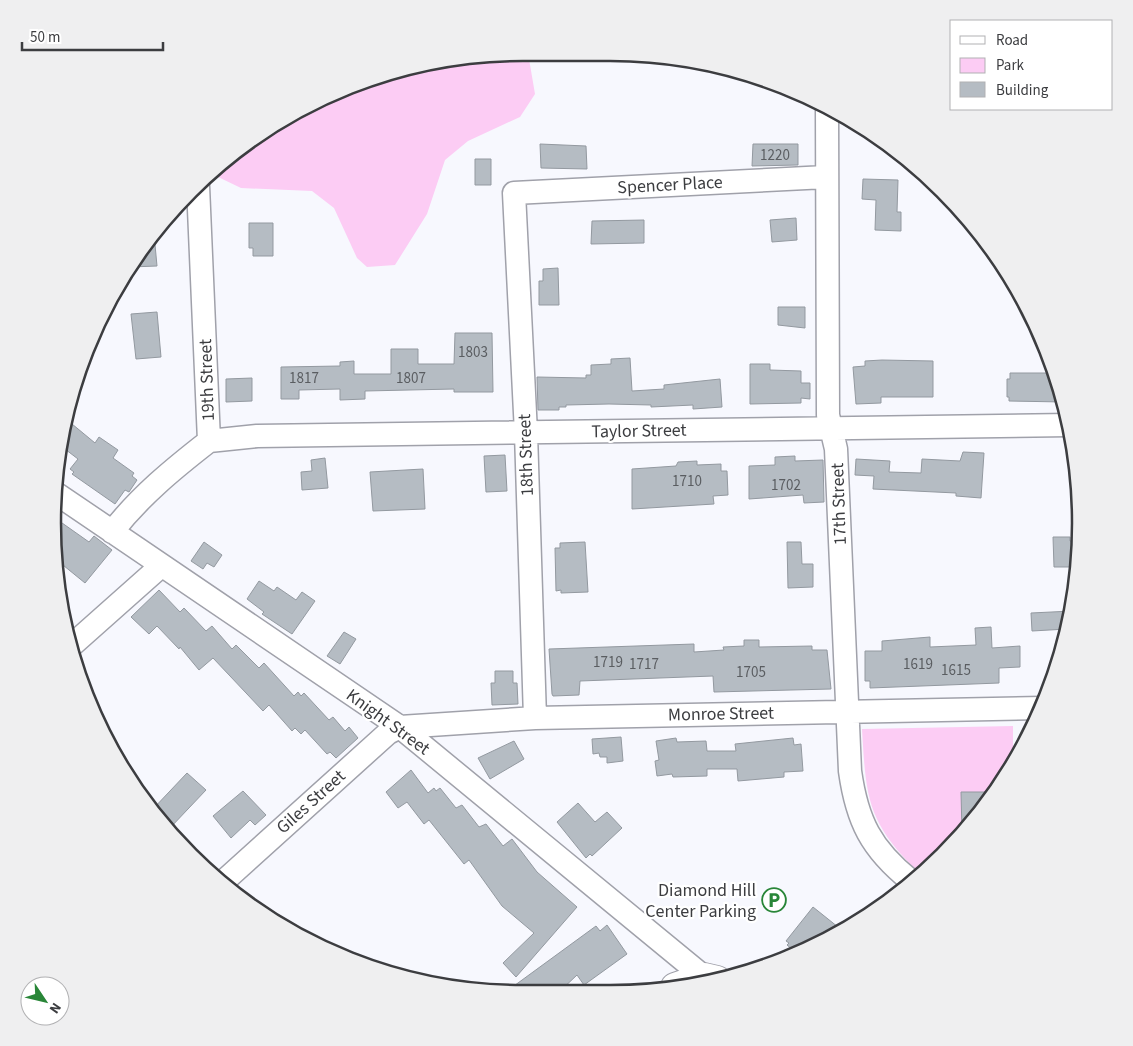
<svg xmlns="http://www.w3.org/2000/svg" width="1133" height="1046" font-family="'Source Sans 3',sans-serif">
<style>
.green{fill:#fcccf4}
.building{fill:#b5bcc3;stroke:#9399a0}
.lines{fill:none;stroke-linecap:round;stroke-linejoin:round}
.street-casing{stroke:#a0a1aa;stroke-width:25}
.secondary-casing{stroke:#a0a1aa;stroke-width:30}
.street{stroke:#fff;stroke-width:22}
.secondary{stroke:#fff;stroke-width:28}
.labels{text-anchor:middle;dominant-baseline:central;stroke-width:4.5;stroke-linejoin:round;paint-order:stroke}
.number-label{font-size:15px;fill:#5a5d61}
.street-label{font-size:18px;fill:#3c3d40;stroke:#fff}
.poi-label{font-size:18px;fill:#3c3d40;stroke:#fff;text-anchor:end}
.rim{fill:none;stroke:#3c3d40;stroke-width:2.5}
</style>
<rect width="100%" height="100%" fill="#f7f8fe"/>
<path class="green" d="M 528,53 L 535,94 L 520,117 L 468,141 L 445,160 L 427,214 L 395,265 L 367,267 L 357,258 L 334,208 L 312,191 L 241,188 L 216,176 L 215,170 L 237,150 L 315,101 L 431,62 Z
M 1013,726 L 1013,762 L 1001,785 L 942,856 L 921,874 L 918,872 C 867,822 866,798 862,729 Z"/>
<path class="building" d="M 540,144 L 586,146 L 587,169 L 541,168 Z
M 753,144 L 798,144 L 798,165 L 752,166 Z
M 475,159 L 491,159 L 491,185 L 475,185 Z
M 863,179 L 898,180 L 897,212 L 901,212 L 901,231 L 875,230 L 876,200 L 862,199 Z
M 796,218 L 797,240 L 772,242 L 770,220 Z
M 644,220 L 644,243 L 591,244 L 592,221 Z
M 249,223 L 273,223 L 273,256 L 253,256 L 253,248 L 249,248 Z
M 154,234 L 157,266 L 130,267 L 142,251 Z
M 558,268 L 559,305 L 539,305 L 539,281 L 543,281 L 543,269 Z
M 778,307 L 805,307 L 805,328 L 778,325 Z
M 157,312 L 161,357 L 136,359 L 131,314 Z
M 455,333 L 492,333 L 493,392 L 454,392 L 454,389 L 365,391 L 365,399 L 340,400 L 340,389 L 299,390 L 299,399 L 281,399 L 281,367 L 340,366 L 340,362 L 354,361 L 354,374 L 391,374 L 391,349 L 418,349 L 418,364 L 454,364 Z
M 630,358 L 632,391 L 664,389 L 664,385 L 720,379 L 722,407 L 693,409 L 693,405 L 651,407 L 651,405 L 609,404 L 566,405 L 566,407 L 559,407 L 559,410 L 538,410 L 537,377 L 586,378 L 586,375 L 591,375 L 591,365 L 611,364 L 611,359 Z
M 882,360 L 933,361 L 933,397 L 881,397 L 881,403 L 856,404 L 853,367 L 865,366 L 865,361 Z
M 750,364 L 770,364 L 770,370 L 801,371 L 801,383 L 810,383 L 810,399 L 801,398 L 801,403 L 750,404 Z
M 1010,373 L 1054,373 L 1063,402 L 1009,401 L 1009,397 L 1007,397 L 1007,379 L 1010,379 Z
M 252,378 L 252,401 L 226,402 L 226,379 Z
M 66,419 L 95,443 L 99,437 L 118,450 L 113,458 L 134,473 L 132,476 L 137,480 L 129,492 L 125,490 L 115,504 L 72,474 L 74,472 L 70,469 L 78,459 L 61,446 Z
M 963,452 L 984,453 L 981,498 L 956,496 L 956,493 L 873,489 L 874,476 L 855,475 L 856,459 L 890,461 L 889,472 L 921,473 L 922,459 L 960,461 Z
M 505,455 L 507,491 L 486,492 L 484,456 Z
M 795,456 L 795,461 L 823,460 L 824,502 L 804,503 L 803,495 L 749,499 L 749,466 L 775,465 L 775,457 Z
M 325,458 L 328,488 L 302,490 L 301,472 L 312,471 L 311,460 Z
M 697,461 L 697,465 L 721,464 L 721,471 L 727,471 L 728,495 L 713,496 L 714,504 L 632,509 L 632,469 L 676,466 L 678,462 Z
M 423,469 L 425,509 L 373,511 L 370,472 Z
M 55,518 L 89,542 L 94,536 L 112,550 L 85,583 L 58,561 Z
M 1053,537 L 1070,537 L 1070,541 L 1079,541 L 1076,567 L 1054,567 Z
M 204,542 L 222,555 L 214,567 L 207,563 L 203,569 L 191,561 Z
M 585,542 L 588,592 L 561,593 L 561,590 L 556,591 L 555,548 L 560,548 L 560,543 Z
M 787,542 L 801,542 L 802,564 L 813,564 L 813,587 L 788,588 Z
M 259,581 L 274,591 L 277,587 L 296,600 L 302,592 L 315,601 L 292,634 L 262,614 L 264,612 L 247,599 Z
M 159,590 L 180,612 L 184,608 L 206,631 L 212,626 L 232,649 L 236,645 L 259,668 L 264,663 L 294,696 L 298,692 L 301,696 L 304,693 L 329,720 L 333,717 L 345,731 L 349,727 L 358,738 L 336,758 L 330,752 L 327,754 L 305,730 L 301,734 L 295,728 L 292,731 L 269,705 L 263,711 L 213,658 L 199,670 L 180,647 L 179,649 L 157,626 L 149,634 L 131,617 Z
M 1072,611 L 1067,629 L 1032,631 L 1031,613 Z
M 991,627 L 992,648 L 1020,646 L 1020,667 L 999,668 L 999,683 L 870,688 L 870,681 L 865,681 L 865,651 L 882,651 L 882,641 L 930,637 L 930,647 L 976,645 L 975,628 Z
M 344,632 L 356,639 L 340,664 L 327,656 Z
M 744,640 L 759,640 L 759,647 L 812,646 L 812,650 L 827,650 L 831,689 L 714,692 L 713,676 L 580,681 L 579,695 L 553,696 L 552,694 L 549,649 L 694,644 L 694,652 L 724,650 L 723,647 L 744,646 Z
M 495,671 L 513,671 L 513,683 L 517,683 L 518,704 L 492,705 L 491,683 L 495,683 Z
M 621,737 L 623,761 L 607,763 L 607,757 L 600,757 L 599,753 L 593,754 L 592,739 Z
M 676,738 L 677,742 L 706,741 L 707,751 L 736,751 L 735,744 L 793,738 L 794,745 L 801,744 L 803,771 L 784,772 L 784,777 L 738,781 L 737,769 L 707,769 L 707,776 L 673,777 L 672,774 L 657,776 L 655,761 L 659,760 L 656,741 Z
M 514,741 L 524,759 L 490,779 L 478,758 Z
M 411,770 L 428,793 L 434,788 L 436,791 L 440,788 L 456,808 L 462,805 L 479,827 L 486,824 L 503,846 L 512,839 L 537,872 L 577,907 L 516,977 L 503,963 L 534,933 L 502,906 L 469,860 L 464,864 L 429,820 L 424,824 L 407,802 L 398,808 L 386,792 Z
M 187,773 L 206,790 L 170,828 L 152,810 Z
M 243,791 L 266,815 L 255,825 L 250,820 L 248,822 L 231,838 L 213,816 Z
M 961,792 L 995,792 L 962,832 Z
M 578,803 L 595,822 L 607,812 L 622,828 L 592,856 L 590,854 L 586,858 L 557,822 Z
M 813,907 L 838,927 L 832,935 L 798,954 L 787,945 L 789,943 L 786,941 Z
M 607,925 L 627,954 L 584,985 L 577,975 L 559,992 L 507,991 L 596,926 L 600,931 Z"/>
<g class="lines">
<g class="street-casing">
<path id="street" d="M 827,108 L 828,415 L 836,449 L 850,771 C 857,821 871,849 911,881
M 209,441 L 257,436 L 1070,425
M 54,492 L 400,727 L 704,977
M 112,532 C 140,496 173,469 209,441 L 198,186
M 71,646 L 161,566
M 535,718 L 526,433 L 514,193 L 826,177
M 224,881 L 388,733 L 400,727 L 535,718 L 1042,708"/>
</g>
<g class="secondary-casing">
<path id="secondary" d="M 675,987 L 704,977 L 717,980"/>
</g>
<use href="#street" class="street"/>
<use href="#secondary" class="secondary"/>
</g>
<defs>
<g id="parking-ring" transform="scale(1.25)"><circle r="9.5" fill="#fff" stroke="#298638" stroke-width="1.5"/><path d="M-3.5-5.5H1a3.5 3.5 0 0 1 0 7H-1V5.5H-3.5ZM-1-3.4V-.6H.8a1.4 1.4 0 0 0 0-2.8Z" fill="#298638"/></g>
</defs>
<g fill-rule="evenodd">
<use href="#parking-ring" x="774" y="900"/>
</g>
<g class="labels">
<g class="number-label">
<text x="775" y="155">1220</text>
<text x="473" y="352">1803</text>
<text x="304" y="378">1817</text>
<text x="411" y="378">1807</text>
<text x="687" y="481">1710</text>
<text x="786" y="485">1702</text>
<text x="608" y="662">1719</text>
<text x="644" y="664">1717</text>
<text x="918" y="664">1619</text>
<text x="956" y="670">1615</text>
<text x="751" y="672">1705</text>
</g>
<g class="street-label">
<text transform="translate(670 185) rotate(-3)">Spencer Place</text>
<text transform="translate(207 380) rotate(-92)">19th Street</text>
<text transform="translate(639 431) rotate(-1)">Taylor Street</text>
<text transform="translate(526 455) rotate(-92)">18th Street</text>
<text transform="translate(839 504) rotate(-92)">17th Street</text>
<text transform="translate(721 714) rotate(-1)">Monroe Street</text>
<text transform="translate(388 722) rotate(36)">Knight Street</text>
<text transform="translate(311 802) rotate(-42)">Giles Street</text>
</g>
<g class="poi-label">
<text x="756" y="890">Diamond Hill<tspan x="756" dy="21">Center Parking</tspan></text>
</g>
</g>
<path d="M0 0H1133V1046H0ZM523 61H610A462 462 0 0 1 1072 523V523A462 462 0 0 1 610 985H523A462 462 0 0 1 61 523V523A462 462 0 0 1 523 61Z" fill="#efeff0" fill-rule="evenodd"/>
<path class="rim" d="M523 61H610A462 462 0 0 1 1072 523V523A462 462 0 0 1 610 985H523A462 462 0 0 1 61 523V523A462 462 0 0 1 523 61Z"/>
<rect x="950" y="20" width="162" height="90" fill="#ffffff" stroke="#b1b1b3"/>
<rect x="960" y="36" width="25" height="8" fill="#ffffff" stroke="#b1b1b3"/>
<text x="996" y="45" font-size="15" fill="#3c3d40">Road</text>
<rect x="960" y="58" width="25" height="15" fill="#fcccf4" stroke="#b1b1b3"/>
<text x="996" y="70" font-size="15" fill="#3c3d40">Park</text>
<rect x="960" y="82" width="25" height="15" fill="#b5bcc3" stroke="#b1b1b3"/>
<text x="996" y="95" font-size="15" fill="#3c3d40">Building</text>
<g transform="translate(45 1001) rotate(125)"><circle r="24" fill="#ffffff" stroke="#b1b1b3"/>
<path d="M0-4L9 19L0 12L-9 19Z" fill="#298638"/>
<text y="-8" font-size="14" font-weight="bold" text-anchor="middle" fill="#3c3d40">N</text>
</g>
<path d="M22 42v8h141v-8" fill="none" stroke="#3c3d40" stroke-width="2.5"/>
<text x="30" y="42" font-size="15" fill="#3c3d40" stroke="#ffffff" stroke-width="4" paint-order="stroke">50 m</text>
</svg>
